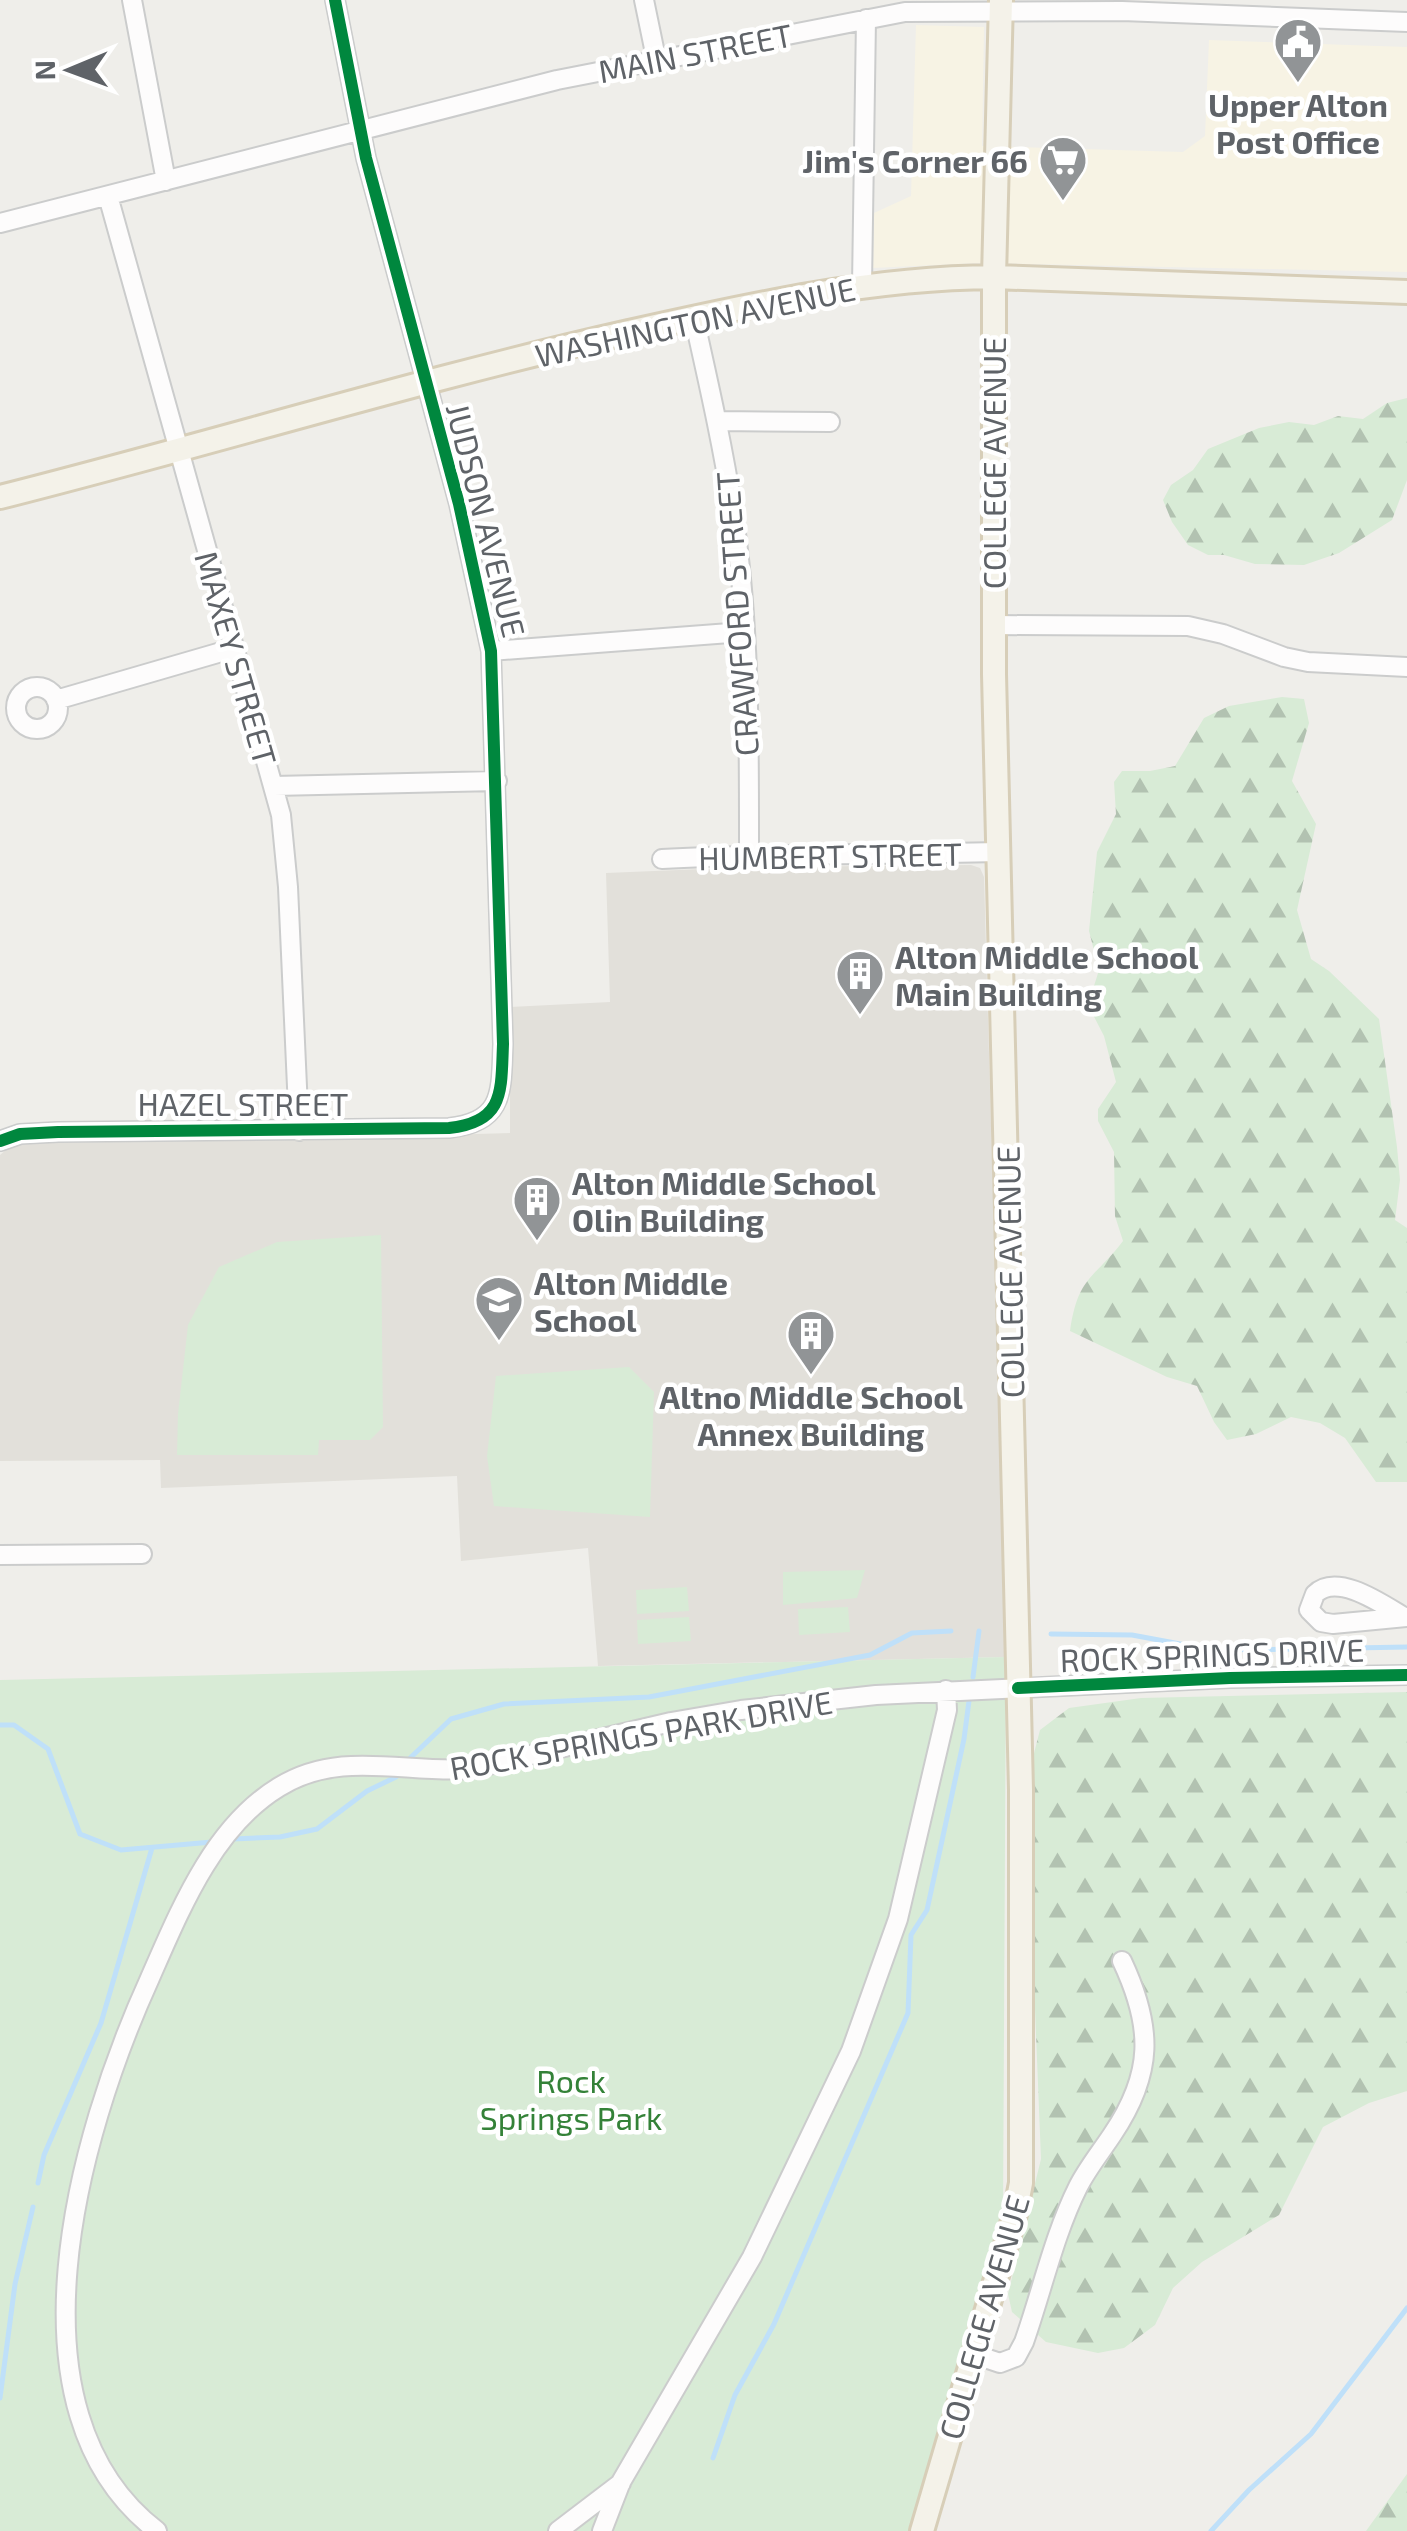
<svg xmlns="http://www.w3.org/2000/svg" width="1407" height="2531" font-family="'Exo 2',sans-serif">
<style>
.commercial{fill:#f7f3e4}
.education{fill:#e2e0da}
.green{fill:#d8ebd6}
.forest{fill:url(#forest-firs)}
.lines{fill:none;stroke-linecap:round;stroke-linejoin:round}
.stream{stroke:#bfe0f9;stroke-width:5}
.minor-casing{stroke:#cbcccc;stroke-width:22}
.major-casing{stroke:#d7ceb8;stroke-width:28}
.minor{stroke:#fdfcfc;stroke-width:18}
.major{stroke:#f4f2e9;stroke-width:22}
.cycleway-casing{stroke:#fff;stroke-width:19}
.cycleway{stroke:#00873e;stroke-width:12}
.labels{text-anchor:middle;dominant-baseline:central;stroke-width:9;stroke-linejoin:round;paint-order:stroke}
.street-label{font-size:32px;fill:#5f6368;stroke:#fff}
.poi-label{font-size:32px;font-weight:bold;fill:#5f6368;stroke:#fff;text-anchor:start}
.park-label{font-size:32px;fill:#348238;stroke:#fff}
</style>
<defs>
<pattern id="forest-firs" width="22" height="20" patternUnits="userSpaceOnUse" patternTransform="scale(2.5)"><rect width="22" height="20" fill="#d8ebd6"/><path d="M5 1l3.5 6h-7zM16 11l3.5 6h-7z" fill="#b2c2b1"/></pattern>
</defs>
<rect width="100%" height="100%" fill="#efeeea"/>
<path class="commercial" d="M 916,25 L 984,27 L 982,146 L 1183,152 L 1205,136 L 1209,40 L 1407,47 L 1407,272 L 979,263 L 873,268 L 874,213 L 911,196 Z"/>
<path class="education" d="M 971,865 L 980,868 L 984,877 L 1006,1657 L 598,1666 L 588,1548 L 461,1561 L 457,1476 L 161,1488 L 160,1460 L 0,1461 L 0,1155 L 7,1149 L 23,1143 L 280,1140 L 510,1133 L 510,1007 L 610,1002 L 606,873 L 751,867 Z"/>
<path class="green" d="M 381,1235 L 383,1427 L 370,1440 L 319,1440 L 318,1455 L 177,1455 L 178,1414 L 188,1325 L 219,1267 L 277,1242 Z
M 629,1367 L 654,1392 L 650,1517 L 494,1506 L 487,1456 L 496,1376 Z
M 865,1570 L 857,1598 L 783,1605 L 783,1572 Z
M 687,1587 L 689,1611 L 637,1614 L 636,1590 Z
M 848,1607 L 850,1632 L 799,1635 L 798,1609 Z
M 689,1617 L 691,1641 L 638,1644 L 637,1620 Z
M 1006,1657 L 1003,2215 L 908,2531 L 0,2531 L 0,1680 Z"/>
<path class="forest" d="M 1407,398 L 1407,480 L 1392,520 L 1339,553 L 1304,565 L 1255,564 L 1224,555 L 1208,555 L 1188,545 L 1172,522 L 1163,500 L 1171,485 L 1193,470 L 1208,449 L 1259,428 L 1289,422 L 1314,425 L 1338,416 L 1363,419 L 1387,403 Z
M 1282,697 L 1304,699 L 1309,723 L 1292,781 L 1316,824 L 1297,910 L 1311,959 L 1329,971 L 1379,1019 L 1397,1147 L 1400,1180 L 1395,1220 L 1407,1228 L 1407,1482 L 1376,1482 L 1345,1438 L 1320,1423 L 1291,1417 L 1256,1434 L 1227,1440 L 1214,1422 L 1197,1386 L 1167,1377 L 1070,1331 C 1078,1276 1093,1280 1123,1241 L 1115,1216 L 1114,1152 L 1098,1121 L 1098,1109 L 1116,1082 L 1104,1036 L 1088,1005 L 1099,970 L 1089,931 L 1097,852 L 1116,814 L 1114,782 L 1122,771 L 1150,771 L 1175,766 L 1204,718 L 1229,706 Z
M 1407,1692 L 1407,2091 L 1369,2103 L 1323,2127 L 1279,2215 L 1202,2262 L 1173,2288 L 1155,2325 L 1124,2348 L 1098,2353 L 1046,2342 L 1012,2312 L 1008,2294 L 1041,2159 L 1034,1984 L 1032,1761 L 1040,1730 L 1069,1708 L 1141,1698 Z
M 1407,2474 L 1407,2531 L 1366,2531 Z"/>
<g class="lines">
<path class="stream" d="M 1051,1634 L 1132,1635 L 1191,1646 L 1248,1650 L 1407,1647
M 973,1677 L 979,1631
M 0,1725 L 14,1725 L 48,1749 L 80,1834 L 121,1850 L 212,1842
M 408,1760 L 451,1719 L 504,1704 L 649,1697 L 870,1655 L 912,1633 L 951,1631
M 233,1839 L 280,1837 L 317,1829 L 367,1791 L 396,1777
M 38,2183 L 44,2155 L 101,2023 L 152,1848
M 0,2398 L 15,2284 L 33,2207
M 713,2458 L 735,2395 L 774,2324 L 908,2013 L 911,1935 L 927,1910 L 964,1739 L 969,1701
M 1211,2531 L 1249,2490 L 1311,2434 L 1407,2308"/>
<g class="minor-casing">
<path id="minor" d="M 132,0 L 166,181
M 644,0 L 656,58
M 108,196 L 281,815 L 288,887 L 299,1131
M 0,223 L 557,80 L 905,12 L 1122,11 L 1407,22
M 862,285 L 866,19
M 694,318 C 709,385 724,451 734,519 C 750,629 749,744 749,854
M 717,421 L 830,422
M 993,625 L 1188,626 L 1223,634 L 1284,657 L 1308,662 L 1407,667
M 491,651 L 743,632
M16 708a21 21 0 1 1 42 0a21 21 0 1 1-42 0Z
M 56,700 L 235,648
M 274,786 L 497,781
M 662,859 C 774,853 886,855 998,852
M 0,1141 L 20,1134 L 58,1132 L 449,1128 C 505,1122 501,1091 503,1044 L 491,651 L 459,504 L 366,158 L 335,0
M 0,1555 L 142,1554
M 1404,1617 C 1382,1604 1337,1572 1315,1594 L 1309,1610 L 1321,1622 L 1333,1624 L 1407,1617
M 973,2354 L 1000,2363 L 1016,2357 L 1024,2342 C 1042,2291 1054,2235 1078,2187 C 1087,2169 1100,2153 1112,2135 C 1154,2073 1153,2027 1122,1961
M 157,2531 C 0,2411 78,2136 150,1978 C 180,1910 213,1827 279,1787 C 341,1749 404,1774 471,1769 L 671,1722 L 741,1710 L 876,1695 L 1230,1678 L 1407,1675
M 558,2531 L 621,2483
M 602,2531 L 621,2482 L 752,2257 L 851,2051 L 898,1919 L 947,1710 L 946,1690"/>
</g>
<g class="major-casing">
<path id="major" d="M 0,497 C 210,444 417,380 629,332 C 750,305 869,278 994,277 L 1407,292
M 922,2531 L 1015,2214 L 1021,2183 L 1021,1790 L 994,674 L 994,277 L 1001,0"/>
</g>
<use href="#minor" class="minor"/>
<use href="#major" class="major"/>
<g class="cycleway-casing">
<path id="cycleway" d="M 0,1141 L 20,1134 L 58,1132 L 449,1128 C 505,1122 501,1091 503,1044 L 491,651 L 459,504 L 366,158 L 335,0
M 1018,1688 L 1230,1678 L 1407,1675"/>
</g>
<use href="#cycleway" class="cycleway"/>
</g>
<defs>
<g id="civic-pin" transform="scale(2.5)"><path d="M0 17L-7.5 6A9.5 9.5 0 1 1 7.5 6Z" fill="#919496" stroke="#fff"/><path d="M-.6-6.5H3V-4.5H.6V-3L4-1V1h2V6H-6V1h2V-1L-.6-3ZM-1.2 2.5V6h2.4V2.5Z" fill="#fff"/></g>
<g id="supermarket-pin" transform="scale(2.5)"><path d="M0 17L-7.5 6A9.5 9.5 0 1 1 7.5 6Z" fill="#919496" stroke="#fff"/><path d="M-6-5.5h2.5l.6 2H6L4.5 2H-2.5L-4.4-4H-6ZM-1.5 3.2a1.3 1.3 0 1 0 .1 0ZM3 3.2a1.3 1.3 0 1 0 .1 0Z" fill="#fff"/></g>
<g id="building-pin" transform="scale(2.5)"><path d="M0 17L-7.5 6A9.5 9.5 0 1 1 7.5 6Z" fill="#919496" stroke="#fff"/><path d="M-4-6H4V6H1V3H-1V6H-4ZM-2.5-4.3h1.7v1.8h-1.7ZM.8-4.3h1.7v1.8H.8ZM-2.5-1h1.7V.8h-1.7ZM.8-1h1.7V.8H.8Z" fill="#fff"/></g>
<g id="school-pin" transform="scale(2.5)"><path d="M0 17L-7.5 6A9.5 9.5 0 1 1 7.5 6Z" fill="#919496" stroke="#fff"/><path d="M0-5L7-2L0 1L-7-2ZM-4 1L0 2.5L4 1V4Q0 6-4 4Z" fill="#fff"/></g>
</defs>
<g fill-rule="evenodd">
<use href="#civic-pin" x="1298" y="42"/>
<use href="#supermarket-pin" x="1063" y="160"/>
<use href="#building-pin" x="860" y="974"/>
<use href="#building-pin" x="537" y="1200"/>
<use href="#school-pin" x="499" y="1300"/>
<use href="#building-pin" x="811" y="1334"/>
</g>
<g class="labels">
<g class="street-label">
<text transform="translate(695 52) rotate(-11)">MAIN STREET</text>
<text transform="translate(695 321) rotate(-12)">WASHINGTON AVENUE</text>
<text transform="translate(993 463) rotate(-90)">COLLEGE AVENUE</text>
<text transform="translate(487 520) rotate(76)">JUDSON AVENUE</text>
<text transform="translate(736 614) rotate(-94)">CRAWFORD STREET</text>
<text transform="translate(237 658) rotate(74)">MAXEY STREET</text>
<text transform="translate(830 855) rotate(-1)">HUMBERT STREET</text>
<text x="243" y="1103">HAZEL STREET</text>
<text transform="translate(1009 1272) rotate(-91)">COLLEGE AVENUE</text>
<text transform="translate(1212 1654) rotate(-2)">ROCK SPRINGS DRIVE</text>
<text transform="translate(641 1734) rotate(-10)">ROCK SPRINGS PARK DRIVE</text>
<text transform="translate(983 2317) rotate(-74)">COLLEGE AVENUE</text>
</g>
<g class="poi-label">
<text x="1298" y="104" text-anchor="middle">Upper Alton<tspan x="1298" dy="37">Post Office</tspan></text>
<text x="1028" y="160" text-anchor="end">Jim's Corner 66</text>
<text x="895" y="956">Alton Middle School<tspan x="895" dy="37">Main Building</tspan></text>
<text x="572" y="1182">Alton Middle School<tspan x="572" dy="37">Olin Building</tspan></text>
<text x="534" y="1282">Alton Middle<tspan x="534" dy="37">School</tspan></text>
<text x="811" y="1396" text-anchor="middle">Altno Middle School<tspan x="811" dy="37">Annex Building</tspan></text>
</g>
<g class="park-label">
<text x="571" y="2080">Rock<tspan x="571" dy="37">Springs Park</tspan></text>
</g>
</g>
<g transform="translate(70 70) rotate(269)" stroke="#ffffff" stroke-width="8" paint-order="stroke">
<path d="M0-8L18 38L0 25L-18 38Z" fill="#5f6368"/>
<text y="-15" font-size="28" font-weight="bold" text-anchor="middle" fill="#5f6368">N</text>
</g>
</svg>
